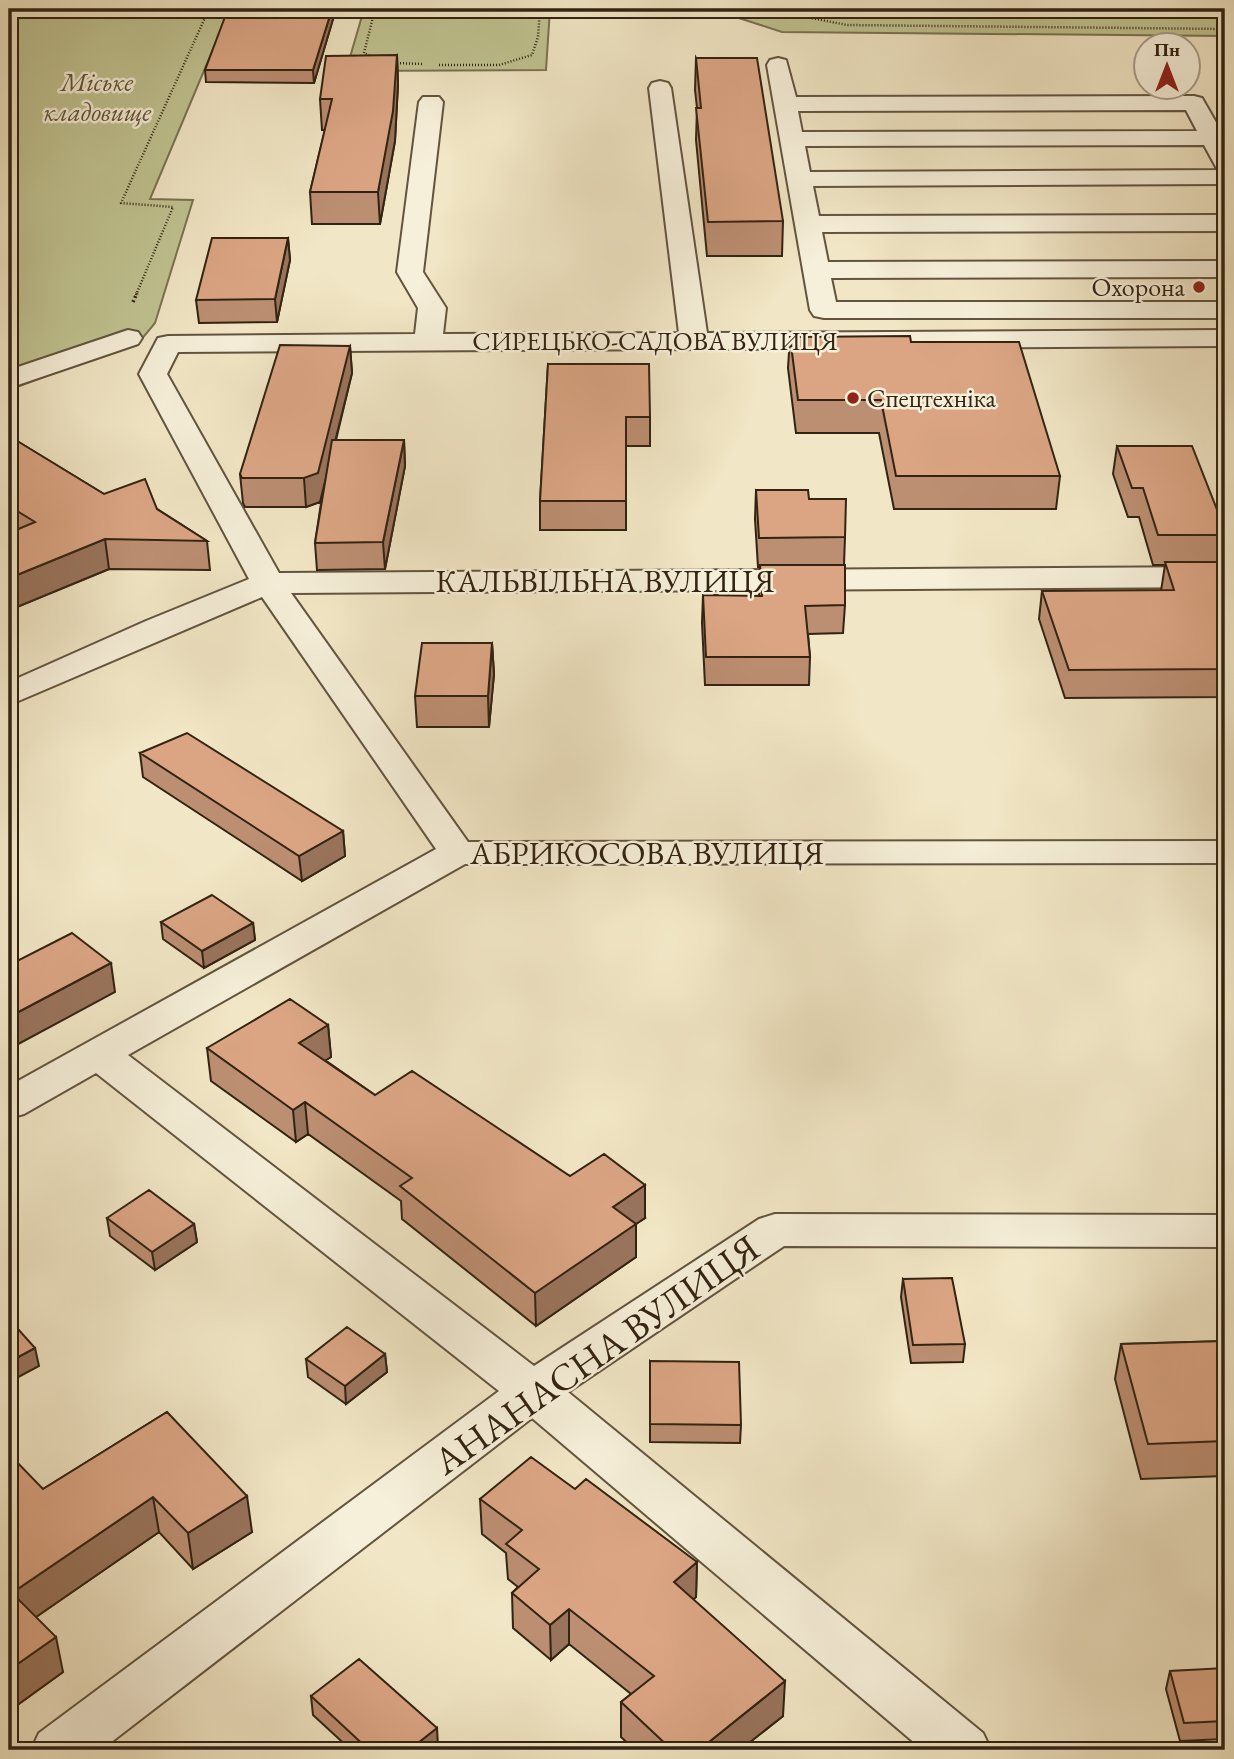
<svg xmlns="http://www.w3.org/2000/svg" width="1234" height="1759" font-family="'EB Garamond',serif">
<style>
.green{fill:#c0c391;stroke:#797352;stroke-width:2}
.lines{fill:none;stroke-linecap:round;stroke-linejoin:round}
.minor-casing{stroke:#62543f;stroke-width:4}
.path-far1{stroke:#322312;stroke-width:2.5;stroke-dasharray:1 2;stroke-linecap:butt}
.path{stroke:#322312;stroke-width:3.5;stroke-dasharray:2 2.5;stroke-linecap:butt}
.minor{fill:#f6efd9;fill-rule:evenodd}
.wall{fill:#bc8e72;stroke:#322312;stroke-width:2}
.shaded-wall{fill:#99745c;stroke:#322312;stroke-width:2}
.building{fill:#dba584;stroke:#322312;stroke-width:2}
.poi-dot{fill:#8f2418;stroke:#f6efd9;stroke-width:2.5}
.labels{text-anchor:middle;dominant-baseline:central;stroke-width:5;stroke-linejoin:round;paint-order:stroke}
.far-park-label{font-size:26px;font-style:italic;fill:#5d5338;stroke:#f6efd9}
.far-poi-label{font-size:26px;fill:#322312;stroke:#f6efd9;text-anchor:end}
.far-street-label{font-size:26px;fill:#322312;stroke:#f6efd9}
.street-label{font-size:32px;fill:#322312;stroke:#f6efd9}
.near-street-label{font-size:38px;fill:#322312;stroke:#f6efd9}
</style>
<rect width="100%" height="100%" fill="#f1e6c5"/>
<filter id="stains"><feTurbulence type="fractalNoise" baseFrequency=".00286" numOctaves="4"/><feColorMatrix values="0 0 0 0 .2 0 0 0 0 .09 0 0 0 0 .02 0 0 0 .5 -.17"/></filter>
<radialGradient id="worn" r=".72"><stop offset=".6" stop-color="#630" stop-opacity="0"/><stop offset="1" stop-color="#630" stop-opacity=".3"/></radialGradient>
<path class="green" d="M 9,9 L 230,9 L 150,199 L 193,200 L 155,323 L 141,340 L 9,390 Z
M 364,9 L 550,9 L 546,70 L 346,71 Z
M 711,9 L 1225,9 L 1225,36 L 782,32 Z"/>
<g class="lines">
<g class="minor-casing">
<path id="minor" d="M 778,58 L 786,60 L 796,97 L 1194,96 L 1202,98 L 1225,138 L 1225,169 L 1216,167 L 1204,145 L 805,146 L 810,172 L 1225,170 L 1225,184 L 813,186 L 819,216 L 1225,215 L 1225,231 L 822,232 L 828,262 L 1225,261 L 1225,277 L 831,278 L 836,302 L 1225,302 L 1225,318 L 824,318 L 814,316 L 810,310 L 767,65 L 770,60 ZM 1186,110 L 1197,131 L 802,132 L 798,111 Z
M 660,81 L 668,83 L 671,88 L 707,333 L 1225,330 L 1225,346 L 178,352 L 167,374 L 279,573 L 1225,567 L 1225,587 L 291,593 L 468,842 L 1225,841 L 1225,863 L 465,864 L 128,1055 L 534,1366 L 759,1219 L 775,1214 L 1225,1215 L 1225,1247 L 784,1246 L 568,1392 L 983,1733 L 991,1750 L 923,1750 L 532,1418 L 101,1750 L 31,1750 L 39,1733 L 499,1391 L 96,1073 L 24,1114 L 9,1118 L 9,1086 L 436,849 L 262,597 L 9,705 L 9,682 L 146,621 L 249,579 L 139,374 L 158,338 L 168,336 L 415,334 L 418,308 L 397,272 L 419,102 L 423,97 L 439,97 L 443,102 L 423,272 L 446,308 L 443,334 L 679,333 L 649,88 L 652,83 Z
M 128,330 L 138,332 L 142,338 L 138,344 L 9,388 L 9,370 Z"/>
</g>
<path class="path-far1" d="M 765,9 L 847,25 L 1225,29
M 372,57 L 364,53 L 375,9
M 394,63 L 424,64
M 439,65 L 499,65 L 532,55 L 538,37 L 540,9
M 136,295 L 173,207 L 121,203 L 209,9"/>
<path class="path" d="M 133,302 L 137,293"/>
<use href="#minor" class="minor"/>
</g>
<path class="wall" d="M 336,9 L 314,83 L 206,82 L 205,70 Z
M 397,55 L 398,84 L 395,141 L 380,224 L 312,224 L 310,192 L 325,130 L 322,130 L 320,99 Z
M 696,58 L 783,221 L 782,256 L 707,256 L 696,140 L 697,108 L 695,90 Z
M 288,238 L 290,260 L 277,322 L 199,323 L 196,300 Z
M 790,337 L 911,342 L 1060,476 L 1056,509 L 894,509 L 879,433 L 796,433 L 788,368 Z
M 350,346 L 352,373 L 336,440 L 404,440 L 405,466 L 385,569 L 317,570 L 315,543 L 323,490 L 320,502 L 306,507 L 245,507 L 243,503 L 240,474 Z
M 548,364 L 650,417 L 650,446 L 626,446 L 626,530 L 540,530 L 540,501 Z
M 9,436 L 104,494 L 157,509 L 207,541 L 210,570 L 109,569 L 17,607 L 9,602 L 9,533 L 10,532 L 9,532 Z
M 1117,446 L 1225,530 L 1225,547 L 1223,562 L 1225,562 L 1225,697 L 1065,698 L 1039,619 L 1042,591 L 1161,591 L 1165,565 L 1153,565 L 1139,517 L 1128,517 L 1113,474 Z
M 756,490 L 809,499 L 845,537 L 844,565 L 845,605 L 843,633 L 808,634 L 810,657 L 809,685 L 705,685 L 702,623 L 703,595 L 759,596 L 760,567 L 758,567 L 755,519 Z
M 492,643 L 494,674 L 489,727 L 417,727 L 415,696 Z
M 140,753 L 343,831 L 345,856 L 302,881 L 143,777 Z
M 161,922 L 253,923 L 255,940 L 204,968 L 163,939 Z
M 328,1025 L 331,1057 L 325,1060 L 375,1095 L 570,1176 L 645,1218 L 636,1224 L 636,1257 L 536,1326 L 402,1219 L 401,1201 L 308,1134 L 296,1142 L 211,1081 L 207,1048 Z
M 107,1218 L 194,1224 L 197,1242 L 155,1270 L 110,1236 Z
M 903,1279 L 965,1344 L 963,1362 L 911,1363 L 901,1297 Z
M 1225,1341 L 1225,1476 L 1141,1479 L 1115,1379 L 1121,1344 Z
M 385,1354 L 387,1372 L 346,1404 L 308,1377 L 306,1359 Z
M 650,1361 L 741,1425 L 740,1443 L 650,1442 Z
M 167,1412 L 252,1532 L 193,1569 L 159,1532 L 36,1617 L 63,1672 L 9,1711 L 43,1489 Z
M 575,1489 L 697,1562 L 696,1597 L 693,1599 L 783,1716 L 740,1750 L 635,1750 L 621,1737 L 621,1702 L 631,1694 L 569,1644 L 551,1660 L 513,1628 L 512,1593 L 518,1587 L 508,1579 L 506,1553 L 482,1534 L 480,1499 Z
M 1225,1670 L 1225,1739 L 1180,1741 L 1166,1689 L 1170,1671 Z
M 311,1696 L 438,1746 L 433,1750 L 351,1750 L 313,1715 Z"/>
<path class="shaded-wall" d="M 332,9 L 336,9 L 314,83 L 313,70 Z
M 397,55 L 398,84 L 395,141 L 380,224 L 378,192 Z
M 288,238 L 290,260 L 277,322 L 275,299 Z
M 350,346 L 352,373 L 320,502 L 306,507 L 304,478 Z
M 404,440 L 405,466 L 385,569 L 383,542 Z
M 105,539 L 109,569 L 17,607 L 12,577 Z
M 492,643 L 494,674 L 489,727 L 488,696 Z
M 343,831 L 345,856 L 302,881 L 299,856 Z
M 253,923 L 255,940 L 204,968 L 202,951 Z
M 111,963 L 115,992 L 9,1049 L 9,1017 Z
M 328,1025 L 331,1057 L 302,1075 L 299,1043 Z
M 305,1102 L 308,1134 L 296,1142 L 293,1110 Z
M 645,1185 L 645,1218 L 636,1224 L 636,1257 L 536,1326 L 535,1293 L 613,1207 Z
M 194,1224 L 197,1242 L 155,1270 L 152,1252 Z
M 35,1348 L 39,1366 L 9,1382 L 9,1362 Z
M 385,1354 L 387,1372 L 346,1404 L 345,1386 Z
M 247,1496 L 252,1532 L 193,1569 L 188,1533 Z
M 153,1497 L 159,1532 L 20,1628 L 12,1593 Z
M 697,1562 L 696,1597 L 673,1618 L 674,1582 Z
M 569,1609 L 569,1644 L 551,1660 L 550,1625 Z
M 56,1637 L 63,1672 L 9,1711 L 9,1670 Z
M 785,1681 L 783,1716 L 740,1750 L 699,1750 Z
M 437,1728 L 438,1746 L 433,1750 L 409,1750 Z"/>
<path class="building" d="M 228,9 L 332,9 L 313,70 L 205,70 Z
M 397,55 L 393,111 L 378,192 L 310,192 L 332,99 L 320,99 L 326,56 Z
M 696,58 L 757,58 L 783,221 L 708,222 L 696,108 L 701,108 Z
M 212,238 L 288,238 L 275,299 L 196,300 Z
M 910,336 L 911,342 L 1019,342 L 1060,476 L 896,476 L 881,400 L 798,400 L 790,337 Z
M 280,345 L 350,346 L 318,473 L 304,478 L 242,478 L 240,474 Z
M 548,364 L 649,364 L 650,417 L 626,417 L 626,501 L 540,501 Z
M 9,436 L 104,494 L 145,479 L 157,509 L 207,541 L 105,539 L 12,577 L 9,575 L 9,533 L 35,522 L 9,506 Z
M 332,440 L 404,440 L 383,542 L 315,543 Z
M 1117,446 L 1192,446 L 1225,530 L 1225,535 L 1158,535 L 1143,488 L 1132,488 Z
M 756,490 L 808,490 L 809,499 L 846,499 L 845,537 L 759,538 Z
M 1165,562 L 1225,562 L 1225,669 L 1069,670 L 1042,591 L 1174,590 Z
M 760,565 L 845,565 L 845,605 L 805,606 L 810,657 L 706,657 L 703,595 L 762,596 Z
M 422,643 L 492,643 L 488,696 L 415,696 Z
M 187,733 L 343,831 L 299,856 L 140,753 Z
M 212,895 L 253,923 L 202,951 L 161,922 Z
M 72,933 L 111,963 L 9,1017 L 9,965 Z
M 290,999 L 328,1025 L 299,1043 L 375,1095 L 412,1071 L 570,1176 L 604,1154 L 645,1185 L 613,1207 L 636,1224 L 535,1293 L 400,1186 L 412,1178 L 305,1102 L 293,1110 L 207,1048 Z
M 149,1190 L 194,1224 L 152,1252 L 107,1218 Z
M 952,1278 L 965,1344 L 913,1345 L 903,1279 Z
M 9,1319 L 35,1348 L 9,1362 Z
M 347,1327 L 385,1354 L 345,1386 L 306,1359 Z
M 1225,1341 L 1225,1441 L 1148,1444 L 1121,1344 Z
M 650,1361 L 739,1362 L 741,1425 L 650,1424 Z
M 167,1412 L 247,1496 L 188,1533 L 153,1497 L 12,1593 L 56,1637 L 9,1670 L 9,1454 L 43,1489 Z
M 531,1457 L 575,1489 L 586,1479 L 697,1562 L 674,1582 L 785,1681 L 699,1750 L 672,1750 L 621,1702 L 654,1676 L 569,1609 L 550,1625 L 512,1593 L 539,1569 L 506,1544 L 522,1530 L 480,1499 Z
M 359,1659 L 437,1728 L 409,1750 L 369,1750 L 311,1696 Z
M 1225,1668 L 1225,1721 L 1184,1723 L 1170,1671 Z"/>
<g class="poi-dot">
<circle cx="1199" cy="287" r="7"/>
<circle cx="853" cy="398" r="7"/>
</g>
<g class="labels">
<g class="far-park-label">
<text x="97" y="82">Міське<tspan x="97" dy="30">кладовище</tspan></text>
</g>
<g class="far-poi-label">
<text x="1185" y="287">Охорона</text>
<text x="867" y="398" text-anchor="start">Спецтехніка</text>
</g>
<g class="far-street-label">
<text x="655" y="341">СИРЕЦЬКО-САДОВА ВУЛИЦЯ</text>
</g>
<g class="street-label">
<text x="605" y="581">КАЛЬВІЛЬНА ВУЛИЦЯ</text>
<text x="647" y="853">АБРИКОСОВА ВУЛИЦЯ</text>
</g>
<g class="near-street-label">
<text transform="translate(596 1354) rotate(-35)">АНАНАСНА ВУЛИЦЯ</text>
</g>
</g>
<rect width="1234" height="1759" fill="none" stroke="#f1e6c5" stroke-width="35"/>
<rect x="10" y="10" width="1213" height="1738" fill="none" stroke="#322312" stroke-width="3.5"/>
<rect x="18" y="18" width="1199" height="1724" fill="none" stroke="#322312" stroke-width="2"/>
<g transform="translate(1167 66)"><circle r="33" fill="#f6efd9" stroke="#a89d89" stroke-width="2"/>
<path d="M0-5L12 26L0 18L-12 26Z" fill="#8f2418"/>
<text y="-10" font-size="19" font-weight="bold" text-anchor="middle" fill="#322312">Пн</text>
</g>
<rect width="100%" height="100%" filter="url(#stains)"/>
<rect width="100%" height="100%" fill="url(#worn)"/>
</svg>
